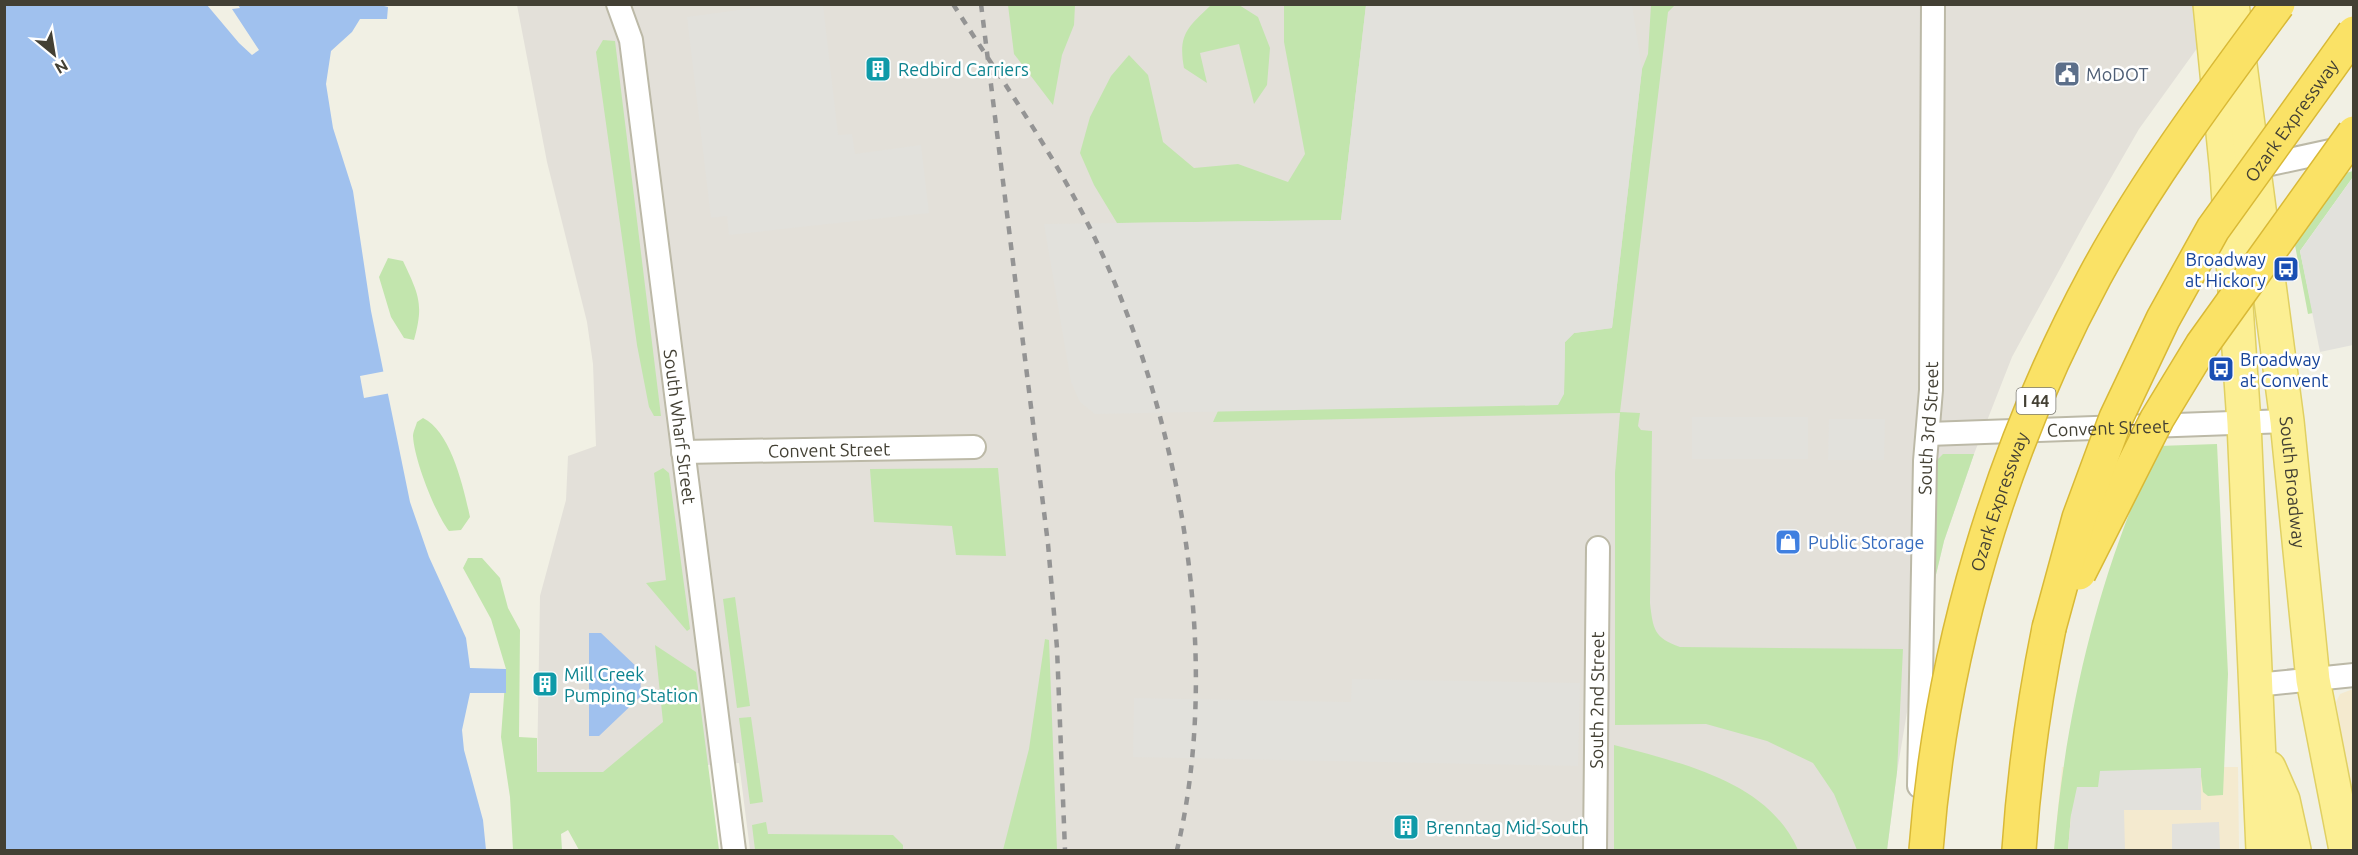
<svg xmlns="http://www.w3.org/2000/svg" width="2358" height="855" font-family="Ubuntu,sans-serif">
<style>
.commercial{fill:#f4eacf}
.industrial{fill:#e3e0d9}
.green{fill:#c2e5ad}
.parking{fill:#e2e1dc}
.water{fill:#a0c1ee}
.pier{fill:#f1f0e4}
.lines{fill:none;stroke-linecap:round;stroke-linejoin:round}
.minor-casing{stroke:#bcb9a7;stroke-width:26}
.primary-casing{stroke:#e0d063;stroke-width:36}
.motorway-casing{stroke:#d9b936;stroke-width:36}
.minor{stroke:#fff;stroke-width:22}
.primary{stroke:#fcef93;stroke-width:33}
.motorway{stroke:#fae266;stroke-width:33}
.rail{stroke:#949494;stroke-width:4.5;stroke-dasharray:8 8;stroke-linecap:butt}
.motorway-bridge-casing{stroke:#d9b936;stroke-width:36;stroke-linecap:butt}
.motorway-bridge{stroke:#fae266;stroke-width:33}
.labels{text-anchor:middle;dominant-baseline:central;stroke-width:5;stroke-linejoin:round;paint-order:stroke}
.shield{fill:#fff;stroke:#7b7971;stroke-width:1.5}
.shield-label{font-size:16px;font-weight:bold;fill:#434034}
.culture-label{font-size:18px;fill:#0d838f;stroke:#fff;text-anchor:start}
.service-label{font-size:18px;fill:#4e5e75;stroke:#fff;text-anchor:start}
.street-label{font-size:18px;fill:#434034;stroke:#fff}
.transit-label{font-size:18px;fill:#164399;stroke:#fff;text-anchor:end}
.shop-label{font-size:18px;fill:#366cbe;stroke:#fff;text-anchor:start}
</style>
<rect width="100%" height="100%" fill="#f1f0e4"/>
<path class="commercial" d="M 2353,689 L 2353,798 L 2336,702 L 2340,694 Z
M 2062,767 L 2238,767 L 2239,850 L 2054,850 Z"/>
<path class="industrial" d="M 2193,4 L 2198,47 L 2139,129 L 2085,223 L 2012,357 L 1974,454 L 1944,541 L 1916,658 L 1897,772 L 1887,850 L 750,850 L 739,763 L 603,772 L 537,772 L 540,596 L 566,500 L 568,456 L 596,446 L 593,364 L 587,322 L 547,162 L 517,5 Z"/>
<path class="green" d="M 1008,5 L 1075,5 L 1074,25 L 1062,55 L 1053,105 L 1014,54 Z
M 1239,5 L 1258,17 L 1270,48 L 1267,85 L 1254,104 L 1239,44 L 1200,53 L 1207,83 L 1184,68 C 1178,35 1187,28 1210,6 Z
M 1284,5 L 1366,5 L 1341,220 L 1117,223 L 1094,185 L 1080,153 L 1090,117 L 1111,76 L 1129,55 L 1148,75 L 1163,142 L 1194,168 L 1238,164 L 1288,182 L 1305,154 L 1284,42 Z
M 1651,5 L 1675,5 L 1668,12 L 1620,412 L 1640,413 L 1638,426 L 1641,430 L 1652,431 L 1650,603 C 1653,629 1654,638 1680,647 L 1903,649 L 1897,772 L 1887,850 L 1857,850 L 1834,794 L 1813,763 L 1767,741 L 1706,724 L 1615,725 L 1615,473 L 1620,413 L 1213,422 L 1218,411 L 1564,394 L 1565,342 L 1574,333 L 1612,328 L 1642,69 L 1648,54 Z
M 603,40 L 615,41 L 661,416 L 654,416 L 649,407 L 637,345 L 596,52 Z
M 2353,171 L 2353,177 L 2300,251 L 2313,313 L 2308,314 L 2294,240 L 2342,174 Z
M 388,258 L 403,261 C 419,295 424,304 414,340 L 404,338 L 391,317 L 379,277 Z
M 423,418 C 451,431 464,489 470,517 L 461,530 L 449,531 C 435,513 414,459 413,436 C 413,432 416,426 417,422 Z
M 2217,444 L 2228,674 L 2223,795 L 2208,796 L 2203,792 L 2200,768 L 2093,788 L 2071,815 L 2068,850 L 2054,850 C 2066,710 2098,574 2158,446 Z
M 1943,454 L 1974,454 L 1944,541 L 1934,583 L 1937,460 Z
M 663,468 L 669,473 L 690,629 L 687,631 L 646,583 L 666,580 L 654,473 Z
M 998,468 L 1006,556 L 956,555 L 952,526 L 874,522 L 870,469 Z
M 468,558 L 482,558 L 500,578 L 508,608 L 520,630 L 519,737 L 537,738 L 537,772 L 603,772 L 663,722 L 655,645 L 696,672 L 719,850 L 579,850 L 568,830 L 561,834 L 562,850 L 513,850 L 510,797 L 501,737 L 506,669 L 491,619 L 463,568 Z
M 735,597 L 750,706 L 737,708 L 723,599 Z
M 1045,639 L 1049,640 L 1057,850 L 1003,850 L 1029,749 Z
M 751,717 L 763,802 L 750,804 L 739,718 Z
M 1614,745 C 1681,763 1768,781 1798,850 L 1614,850 Z
M 766,822 L 768,834 L 893,835 L 903,845 L 903,850 L 755,850 L 752,825 Z"/>
<path class="parking" d="M 823,5 L 838,135 L 852,134 L 855,154 L 921,145 L 929,213 L 729,235 L 727,216 L 711,218 L 687,17 L 761,7 Z
M 1366,5 L 1632,5 L 1642,69 L 1612,328 L 1574,333 L 1565,342 L 1564,394 L 1558,405 L 1095,414 L 1080,402 L 1071,382 L 1044,224 L 1341,220 Z
M 2353,177 L 2353,345 L 2320,352 L 2300,251 Z
M 1692,417 L 1808,417 L 1808,459 L 1692,459 Z
M 1829,419 L 1885,419 L 1884,460 L 1828,460 Z
M 1352,679 L 1580,683 L 1578,766 L 1133,757 L 1134,698 L 1351,702 Z
M 2201,768 L 2201,810 L 2124,810 L 2125,850 L 2068,850 L 2071,815 L 2077,787 L 2098,787 L 2100,771 Z
M 2219,822 L 2220,850 L 2172,850 L 2172,824 Z"/>
<path class="water" d="M 376,4 L 388,7 L 387,19 L 360,19 L 352,32 L 331,51 L 326,84 L 333,128 L 353,191 L 371,311 L 410,502 L 429,557 L 466,638 L 470,668 L 506,669 L 506,693 L 470,693 L 462,730 L 464,750 L 483,820 L 486,850 L 5,850 L 5,5 L 207,5 L 239,43 L 252,55 L 259,50 L 232,9 L 240,8 L 238,5 Z
M 589,633 L 601,633 L 640,670 L 641,696 L 599,736 L 589,736 Z"/>
<path class="pier" d="M 386,371 L 391,393 L 364,398 L 360,376 Z"/>
<g class="lines">
<g class="minor-casing">
<g id="minor">
<path id="s1" d="M 618,4 L 631,40 L 734,850"/>
<path d="M 2252,168 L 2349,147"/>
<path id="s2" d="M 1928,434 L 2287,421"/>
<path id="s3" d="M 683,452 L 974,447"/>
<path d="M 2256,685 L 2354,675"/>
<path id="s4" d="M 1919,786 L 1925,461 L 1931,390 L 1933,4"/>
<path id="s5" d="M 1595,850 L 1598,548"/>
</g>
</g>
<g class="primary-casing">
<g id="primary">
<path d="M 2210,4 L 2227,173 L 2244,423 L 2263,850"/>
<path id="s6" d="M 2232,4 L 2287,421 L 2313,680 L 2346,850"/>
<path d="M 2269,768 L 2283,800 L 2294,850"/>
</g>
</g>
<g class="motorway-casing">
<path id="motorway" d="M 2019,850 C 2024,775 2034,702 2049,628"/>
</g>
<use href="#minor" class="minor"/>
<use href="#primary" class="primary"/>
<use href="#motorway" class="motorway"/>
<path class="rail" d="M 953,4 C 998,75 1046,142 1084,216 C 1177,399 1225,649 1177,850
M 981,4 L 1048,544 L 1057,648 L 1065,850"/>
<g class="motorway-bridge-casing">
<g id="motorway-bridge">
<path d="M 2079,573 L 2157,419 L 2202,345 L 2354,133"/>
<path id="s7" d="M 2049,628 L 2079,518 L 2116,418 L 2163,319 L 2213,229 L 2354,33"/>
<path id="s8" d="M 1926,850 C 1941,651 2000,452 2095,276 C 2147,180 2213,92 2278,4"/>
</g>
</g>
<use href="#motorway-bridge" class="motorway-bridge"/>
</g>
<defs>
<g id="building-square" transform="scale(1.35)"><rect x="-9" y="-9" width="18" height="18" rx="4" fill="#0f9aa8" stroke="#fff"/><path d="M-4-6H4V6H1V3H-1V6H-4ZM-2.5-4.3h1.7v1.8h-1.7ZM.8-4.3h1.7v1.8H.8ZM-2.5-1h1.7V.8h-1.7ZM.8-1h1.7V.8H.8Z" fill="#fff"/></g>
<g id="civic-square" transform="scale(1.35)"><rect x="-9" y="-9" width="18" height="18" rx="4" fill="#5c6f8a" stroke="#fff"/><path d="M-.6-6.5H3V-4.5H.6V-3L4-1V1h2V6H-6V1h2V-1L-.6-3ZM-1.2 2.5V6h2.4V2.5Z" fill="#fff"/></g>
<g id="bus-square" transform="scale(1.35)"><rect x="-9" y="-9" width="18" height="18" rx="4" fill="#1a4fb4" stroke="#fff"/><path d="M-5-6H5V4H4V6H2V4H-2V6H-4V4H-5ZM-3.5-4V0h7V-4ZM-3.5 1.2v1.5H-2V1.2ZM2 1.2v1.5H3.5V1.2Z" fill="#fff"/></g>
<g id="shop-square" transform="scale(1.35)"><rect x="-9" y="-9" width="18" height="18" rx="4" fill="#3f7fe0" stroke="#fff"/><path d="M-5-2.5h2.3a2.7 3.5 0 0 1 5.4 0H5L5.5 6h-11ZM-1.5-2.5h3a1.5 2.3 0 0 0-3 0Z" fill="#fff"/></g>
</defs>
<g fill-rule="evenodd">
<use href="#building-square" x="878" y="69"/>
<use href="#civic-square" x="2067" y="74"/>
<use href="#bus-square" x="2286" y="269"/>
<use href="#bus-square" x="2221" y="369"/>
<use href="#shop-square" x="1788" y="542"/>
<use href="#building-square" x="545" y="684"/>
<use href="#building-square" x="1406" y="827"/>
</g>
<g class="labels">
<rect class="shield" x="2016.5" y="388" width="39" height="26" rx="4.5"/>
<g class="shield-label">
<text x="2036" y="401">I 44</text>
</g>
<g class="culture-label">
<text x="898" y="69">Redbird Carriers</text>
<text x="564" y="674">Mill Creek<tspan x="564" dy="21">Pumping Station</tspan></text>
<text x="1426" y="827">Brenntag Mid-South</text>
</g>
<g class="service-label">
<text x="2086" y="74">MoDOT</text>
</g>
<g class="street-label">
<text stroke="none"><textPath href="#s7" startOffset="567">Ozark Expressway</textPath></text>
<text stroke="none"><textPath href="#s1" startOffset="428">South Wharf Street</textPath></text>
<text stroke="none"><textPath href="#s4" startOffset="358">South 3rd Street</textPath></text>
<text stroke="none"><textPath href="#s2" startOffset="180">Convent Street</textPath></text>
<text stroke="none"><textPath href="#s3" startOffset="146">Convent Street</textPath></text>
<text stroke="none"><textPath href="#s6" startOffset="482">South Broadway</textPath></text>
<text stroke="none"><textPath href="#s8" startOffset="357">Ozark Expressway</textPath></text>
<text stroke="none"><textPath href="#s5" startOffset="150">South 2nd Street</textPath></text>
</g>
<g class="transit-label">
<text x="2266" y="259">Broadway<tspan x="2266" dy="21">at Hickory</tspan></text>
<text x="2240" y="359" text-anchor="start">Broadway<tspan x="2240" dy="21">at Convent</tspan></text>
</g>
<g class="shop-label">
<text x="1808" y="542">Public Storage</text>
</g>
</g>
<rect width="2358" height="855" fill="none" stroke="#434034" stroke-width="12"/>
<g transform="translate(54 54) rotate(150)" stroke="#ffffff" stroke-width="4.5" paint-order="stroke">
<path d="M0-4.5L10 22L0 15L-10 22Z" fill="#434034"/>
<text y="-9" font-size="16" font-weight="bold" text-anchor="middle" fill="#434034">N</text>
</g>
</svg>
